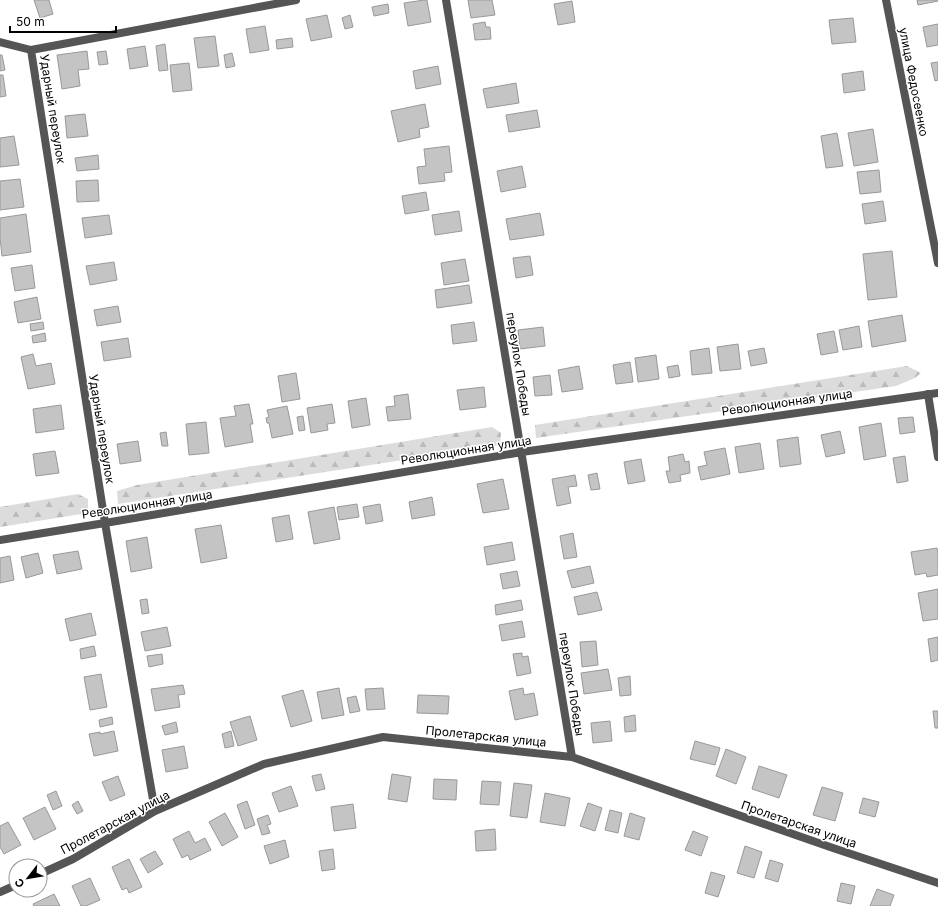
<svg xmlns="http://www.w3.org/2000/svg" width="938" height="906" font-family="Inter,sans-serif">
<style>
.forest{fill:url(#forest-firs)}
.building{fill:#c4c4c4;stroke:#999}
.lines{fill:none;stroke-linecap:round;stroke-linejoin:round}
.service{stroke:#555;stroke-width:8}
.minor{stroke:#555;stroke-width:8}
.labels{text-anchor:middle;dominant-baseline:central;stroke-width:3;stroke-linejoin:round;paint-order:stroke}
.street-label{font-size:12px;fill:#000;stroke:#fff}
</style>
<defs>
<pattern id="forest-firs" width="22" height="20" patternUnits="userSpaceOnUse"><rect width="22" height="20" fill="#dcdcdc"/><path d="M5 1l3.5 6h-7zM16 11l3.5 6h-7z" fill="#bbb"/></pattern>
</defs>
<rect width="100%" height="100%" fill="#fff"/>
<path class="forest" d="M 907,366 L 921,373 L 915,378 L 896,386 L 536,438 L 535,425 Z
M 492,427 L 501,433 L 500,445 L 118,504 L 117,491 L 137,485 Z
M 78,494 L 88,499 L 88,513 L 0,527 L 0,507 Z"/>
<path class="building" d="M 34,0 L 49,0 L 53,14 L 40,18 Z
M 424,0 L 427,0 L 431,22 L 408,26 L 404,3 Z
M 468,0 L 492,0 L 495,15 L 471,18 Z
M 917,0 L 938,0 L 938,1 L 918,5 Z
M 572,1 L 575,22 L 558,25 L 554,4 Z
M 388,4 L 389,13 L 374,16 L 372,7 Z
M 327,15 L 332,37 L 311,41 L 306,19 Z
M 350,15 L 353,27 L 345,29 L 342,18 Z
M 853,18 L 856,42 L 832,44 L 829,20 Z
M 485,22 L 486,27 L 490,27 L 491,39 L 475,40 L 473,24 Z
M 938,24 L 938,45 L 927,47 L 923,27 Z
M 265,26 L 269,50 L 250,53 L 246,29 Z
M 215,36 L 219,66 L 198,68 L 194,38 Z
M 292,38 L 293,47 L 277,49 L 276,40 Z
M 165,44 L 168,70 L 159,71 L 156,46 Z
M 145,46 L 148,66 L 130,69 L 127,49 Z
M 87,51 L 89,69 L 78,70 L 80,86 L 62,89 L 57,55 Z
M 106,51 L 108,64 L 99,65 L 97,52 Z
M 232,53 L 235,66 L 226,68 L 224,55 Z
M 0,55 L 2,55 L 5,70 L 0,71 Z
M 938,62 L 938,80 L 935,81 L 931,63 Z
M 189,63 L 192,90 L 173,92 L 170,65 Z
M 438,66 L 441,84 L 416,89 L 413,71 Z
M 863,71 L 865,90 L 844,93 L 842,74 Z
M 0,75 L 3,75 L 6,96 L 0,97 Z
M 516,83 L 519,103 L 487,108 L 483,89 Z
M 425,104 L 429,127 L 419,129 L 420,137 L 398,142 L 391,111 Z
M 537,110 L 540,127 L 509,132 L 506,115 Z
M 85,114 L 88,136 L 67,138 L 65,116 Z
M 873,129 L 878,162 L 854,166 L 848,133 Z
M 837,133 L 843,166 L 826,168 L 821,136 Z
M 14,136 L 19,165 L 0,167 L 0,138 Z
M 449,146 L 452,172 L 444,173 L 445,181 L 419,184 L 417,167 L 426,166 L 424,149 Z
M 98,155 L 99,169 L 77,171 L 75,158 Z
M 522,166 L 526,187 L 501,192 L 497,171 Z
M 879,170 L 881,192 L 860,194 L 857,172 Z
M 20,179 L 24,207 L 0,210 L 0,181 Z
M 98,180 L 99,201 L 77,202 L 76,181 Z
M 426,192 L 429,210 L 405,214 L 402,196 Z
M 883,201 L 886,221 L 865,224 L 862,204 Z
M 459,211 L 462,231 L 435,235 L 432,215 Z
M 540,213 L 544,235 L 510,240 L 506,219 Z
M 26,214 L 31,252 L 2,256 L 0,238 L 0,218 Z
M 109,215 L 112,234 L 85,238 L 82,218 Z
M 892,251 L 897,297 L 868,300 L 863,254 Z
M 530,256 L 533,275 L 516,278 L 513,258 Z
M 465,259 L 469,281 L 444,285 L 441,263 Z
M 114,262 L 117,280 L 90,285 L 86,266 Z
M 32,265 L 35,288 L 15,291 L 11,268 Z
M 469,285 L 472,303 L 437,308 L 435,290 Z
M 37,297 L 41,319 L 18,323 L 14,302 Z
M 118,306 L 121,322 L 97,326 L 94,310 Z
M 902,315 L 906,341 L 872,347 L 868,321 Z
M 43,322 L 44,329 L 31,331 L 30,324 Z
M 474,322 L 477,341 L 453,344 L 451,325 Z
M 859,326 L 862,347 L 843,350 L 839,330 Z
M 543,327 L 545,346 L 520,349 L 518,330 Z
M 834,331 L 838,352 L 821,355 L 817,334 Z
M 45,333 L 46,341 L 33,343 L 32,336 Z
M 128,338 L 131,357 L 104,361 L 101,342 Z
M 738,344 L 741,369 L 720,371 L 717,347 Z
M 709,348 L 712,373 L 692,375 L 690,351 Z
M 764,348 L 767,363 L 751,366 L 748,351 Z
M 33,354 L 36,366 L 51,363 L 55,384 L 28,389 L 21,357 Z
M 656,355 L 659,379 L 638,382 L 635,358 Z
M 630,362 L 633,382 L 616,384 L 613,365 Z
M 678,365 L 680,376 L 669,378 L 667,367 Z
M 579,366 L 583,389 L 562,392 L 558,370 Z
M 296,373 L 300,399 L 282,402 L 278,376 Z
M 550,375 L 552,395 L 535,396 L 533,377 Z
M 484,387 L 486,407 L 460,410 L 457,390 Z
M 408,394 L 411,419 L 388,421 L 386,407 L 395,406 L 394,396 Z
M 366,398 L 370,425 L 352,428 L 348,401 Z
M 249,404 L 253,424 L 250,424 L 253,442 L 225,447 L 220,418 L 236,416 L 234,406 Z
M 332,404 L 335,423 L 327,424 L 328,430 L 311,433 L 307,408 Z
M 61,405 L 64,429 L 36,433 L 33,409 Z
M 287,406 L 293,434 L 272,438 L 269,423 L 267,423 L 266,418 L 269,417 L 267,410 Z
M 303,416 L 305,430 L 299,431 L 297,417 Z
M 913,417 L 915,432 L 900,434 L 898,418 Z
M 206,422 L 209,453 L 189,455 L 186,424 Z
M 881,423 L 886,456 L 864,460 L 859,427 Z
M 840,431 L 845,453 L 826,457 L 821,435 Z
M 166,432 L 168,446 L 162,446 L 160,433 Z
M 798,437 L 801,464 L 780,467 L 777,440 Z
M 138,441 L 141,461 L 120,464 L 117,444 Z
M 760,443 L 764,469 L 739,473 L 735,447 Z
M 725,448 L 730,474 L 701,480 L 698,467 L 707,465 L 704,452 Z
M 55,451 L 59,473 L 36,476 L 33,454 Z
M 683,454 L 685,462 L 689,461 L 690,473 L 680,475 L 681,481 L 669,483 L 666,471 L 670,471 L 668,457 Z
M 905,456 L 908,481 L 897,483 L 893,458 Z
M 641,459 L 645,481 L 628,484 L 624,462 Z
M 597,473 L 600,489 L 591,490 L 588,475 Z
M 575,475 L 577,486 L 568,487 L 571,503 L 557,506 L 552,479 Z
M 503,479 L 509,509 L 483,513 L 477,484 Z
M 432,497 L 435,515 L 412,519 L 409,502 Z
M 357,504 L 359,517 L 339,520 L 337,507 Z
M 380,504 L 383,521 L 366,524 L 363,507 Z
M 334,507 L 340,539 L 314,544 L 308,512 Z
M 289,515 L 293,539 L 276,542 L 272,518 Z
M 221,525 L 227,558 L 201,563 L 195,529 Z
M 573,533 L 577,557 L 564,559 L 560,536 Z
M 147,537 L 152,568 L 131,572 L 126,541 Z
M 512,542 L 515,560 L 487,565 L 484,547 Z
M 937,548 L 938,553 L 938,575 L 927,577 L 926,573 L 915,575 L 911,552 Z
M 78,551 L 82,569 L 57,574 L 53,555 Z
M 38,553 L 43,573 L 26,578 L 21,557 Z
M 10,556 L 14,580 L 0,583 L 0,558 Z
M 590,566 L 594,583 L 572,588 L 567,571 Z
M 517,571 L 520,586 L 503,589 L 500,574 Z
M 938,589 L 938,619 L 923,621 L 918,593 Z
M 597,592 L 602,610 L 578,615 L 574,597 Z
M 147,599 L 149,613 L 142,614 L 140,600 Z
M 521,600 L 523,610 L 496,615 L 495,605 Z
M 91,613 L 96,635 L 70,641 L 65,619 Z
M 522,621 L 525,637 L 502,641 L 499,625 Z
M 167,627 L 171,646 L 145,651 L 141,632 Z
M 938,637 L 938,660 L 931,662 L 928,639 Z
M 596,641 L 598,665 L 582,667 L 580,642 Z
M 94,646 L 96,656 L 81,659 L 80,649 Z
M 522,653 L 522,657 L 528,656 L 531,673 L 517,676 L 513,654 Z
M 162,654 L 163,664 L 149,667 L 147,656 Z
M 608,669 L 612,690 L 584,694 L 581,673 Z
M 101,674 L 107,707 L 90,710 L 84,677 Z
M 630,676 L 631,695 L 620,696 L 618,678 Z
M 183,685 L 185,694 L 178,695 L 180,707 L 155,711 L 151,689 Z
M 339,688 L 344,715 L 322,719 L 317,692 Z
M 383,688 L 385,709 L 367,710 L 365,689 Z
M 523,688 L 524,695 L 534,693 L 538,715 L 515,720 L 509,691 Z
M 303,690 L 312,721 L 291,727 L 282,696 Z
M 418,695 L 449,696 L 448,714 L 417,713 Z
M 356,696 L 360,711 L 350,713 L 347,698 Z
M 933,711 L 938,711 L 938,728 L 935,728 Z
M 635,715 L 636,731 L 625,732 L 624,717 Z
M 250,716 L 257,740 L 238,746 L 230,722 Z
M 112,717 L 113,724 L 100,727 L 99,720 Z
M 610,721 L 612,741 L 593,743 L 591,723 Z
M 176,722 L 178,732 L 165,735 L 162,726 Z
M 114,731 L 118,751 L 94,756 L 89,734 L 100,732 L 100,734 Z
M 231,731 L 234,746 L 225,748 L 222,734 Z
M 695,741 L 720,748 L 715,765 L 690,759 Z
M 184,746 L 188,768 L 166,772 L 162,750 Z
M 726,749 L 746,757 L 736,784 L 716,776 Z
M 759,766 L 787,775 L 779,798 L 752,789 Z
M 321,774 L 325,789 L 316,791 L 312,776 Z
M 392,774 L 411,777 L 407,802 L 388,799 Z
M 118,776 L 125,795 L 110,801 L 102,782 Z
M 434,779 L 457,780 L 456,800 L 433,799 Z
M 482,781 L 501,782 L 499,805 L 480,804 Z
M 514,783 L 532,785 L 527,818 L 510,816 Z
M 291,786 L 298,806 L 279,812 L 272,793 Z
M 822,787 L 843,793 L 835,821 L 813,815 Z
M 56,791 L 62,806 L 53,810 L 47,795 Z
M 545,793 L 570,798 L 565,826 L 540,822 Z
M 863,798 L 879,802 L 875,817 L 859,813 Z
M 78,801 L 83,811 L 77,814 L 72,805 Z
M 247,801 L 255,825 L 245,829 L 237,805 Z
M 588,803 L 602,808 L 595,831 L 580,826 Z
M 353,804 L 356,828 L 334,831 L 331,807 Z
M 45,807 L 56,829 L 34,840 L 23,818 Z
M 610,810 L 622,813 L 618,833 L 605,830 Z
M 225,813 L 238,837 L 222,846 L 209,822 Z
M 630,813 L 645,818 L 639,840 L 624,836 Z
M 268,815 L 271,824 L 267,825 L 270,833 L 262,835 L 257,819 Z
M 8,822 L 21,845 L 4,854 L 0,847 L 0,826 Z
M 495,829 L 496,850 L 476,851 L 475,831 Z
M 189,831 L 195,843 L 205,838 L 211,850 L 190,860 L 188,855 L 182,858 L 173,839 Z
M 693,831 L 708,837 L 701,856 L 685,850 Z
M 285,840 L 289,857 L 270,864 L 264,846 Z
M 745,846 L 762,852 L 754,878 L 737,873 Z
M 333,849 L 335,869 L 322,871 L 319,851 Z
M 155,851 L 163,864 L 148,873 L 140,859 Z
M 129,859 L 142,887 L 129,893 L 127,888 L 122,890 L 112,867 Z
M 770,860 L 783,864 L 778,882 L 765,878 Z
M 711,872 L 725,876 L 718,897 L 705,893 Z
M 90,878 L 100,900 L 86,906 L 81,906 L 72,886 Z
M 841,883 L 855,886 L 851,904 L 837,901 Z
M 877,889 L 894,895 L 890,906 L 870,906 Z
M 54,894 L 60,906 L 34,906 L 33,904 Z"/>
<g class="lines">
<path class="service" d="M 928,394 L 938,457"/>
<path class="minor" d="M 446,0 L 572,757
M 886,0 L 938,263
M 0,42 L 31,50 L 296,0
M 31,50 L 105,523 L 155,811
M 0,540 L 105,523 L 522,452 L 938,393
M 40,874 L 73,859 L 155,811 L 264,764 L 383,737 L 572,757 L 833,848 L 938,883
M 0,892 L 16,885"/>
</g>
<g class="labels">
<g class="street-label">
<text transform="translate(914 82) rotate(79)">улица Федосеенко</text>
<text transform="translate(53 109) rotate(81)">Ударный переулок</text>
<text transform="translate(519 364) rotate(81)">переулок Победы</text>
<text transform="translate(787 402) rotate(-8)">Революционная улица</text>
<text transform="translate(102 429) rotate(81)">Ударный переулок</text>
<text transform="translate(466 450) rotate(-9)">Революционная улица</text>
<text transform="translate(147 504) rotate(-9)">Революционная улица</text>
<text transform="translate(572 684) rotate(81)">переулок Победы</text>
<text transform="translate(486 736) rotate(6)">Пролетарская улица</text>
<text transform="translate(115 822) rotate(-28)">Пролетарская улица</text>
<text transform="translate(799 824) rotate(19)">Пролетарская улица</text>
</g>
</g>
<g transform="translate(28 878) rotate(239)"><circle r="19" fill="#ffffff" stroke="#999999"/>
<path d="M0-3L7 15L0 10L-7 15Z" fill="#000000"/>
<text y="-6" font-size="11" font-weight="bold" text-anchor="middle" fill="#000000">С</text>
</g>
<path d="M10 26v6h106v-6" fill="none" stroke="#000000" stroke-width="2"/>
<text x="16" y="26" font-size="12" fill="#000000" stroke="#ffffff" stroke-width="3" paint-order="stroke">50 m</text>
</svg>
